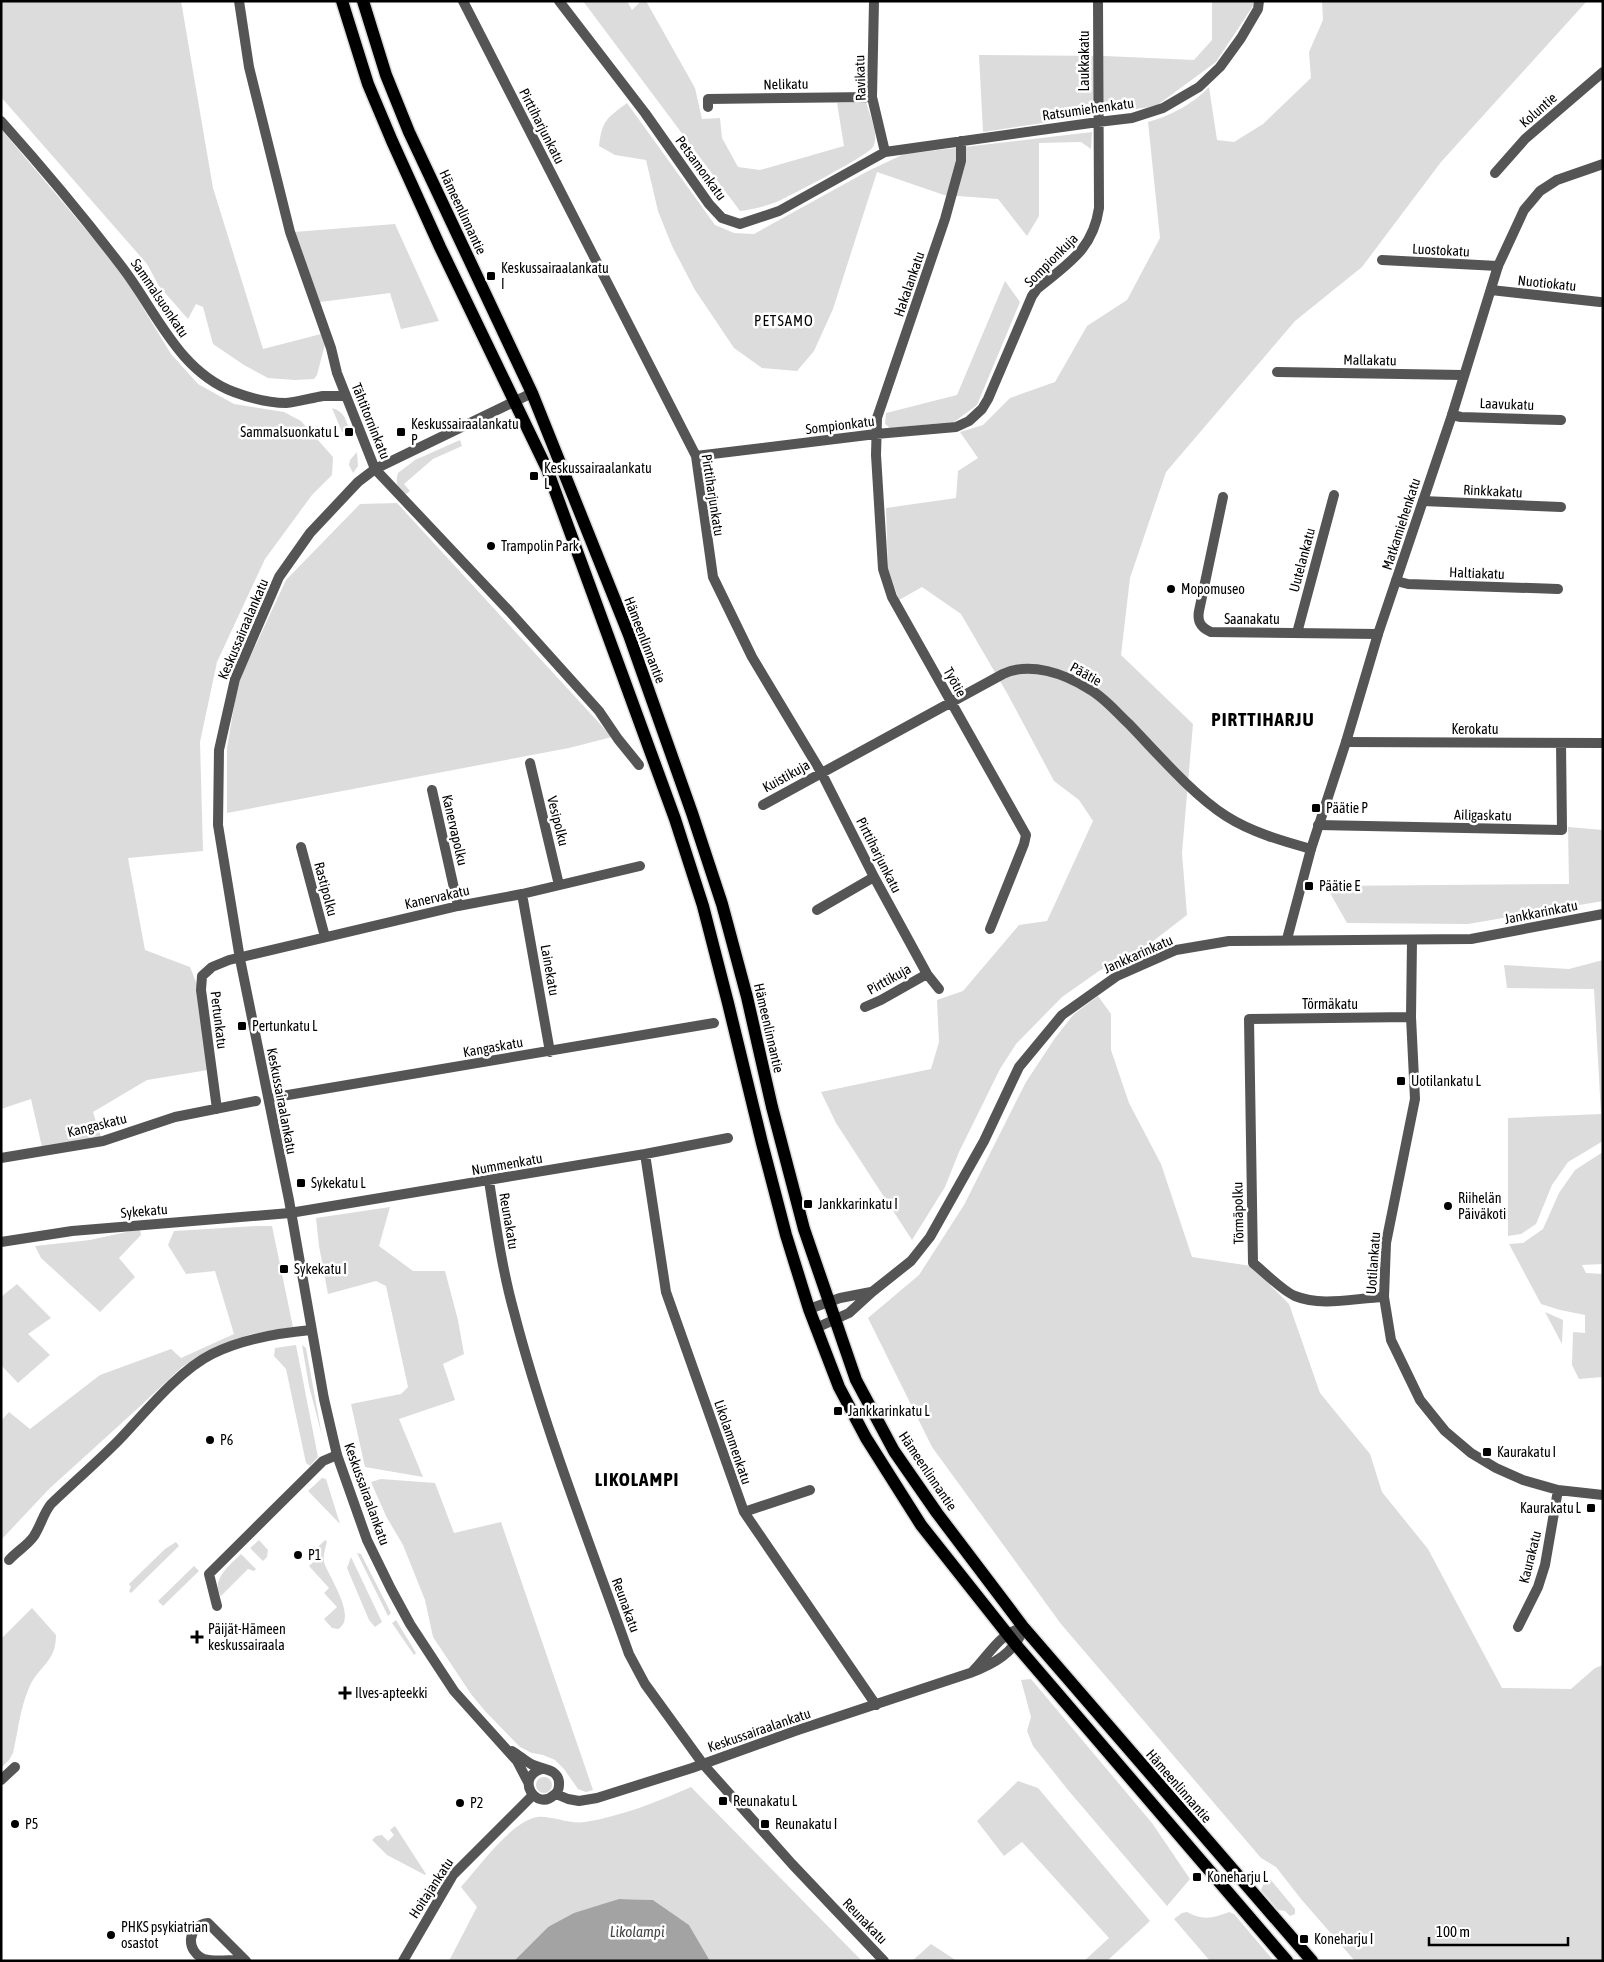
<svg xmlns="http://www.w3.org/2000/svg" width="1604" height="1962" font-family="'Asap Condensed',sans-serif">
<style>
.green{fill:#dcdcdc}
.water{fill:#a3a3a3}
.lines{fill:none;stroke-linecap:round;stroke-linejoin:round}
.primary-casing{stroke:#dbdbdb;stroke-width:15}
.minor{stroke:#555;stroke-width:10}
.tertiary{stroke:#555;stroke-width:10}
.primary{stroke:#000;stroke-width:12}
.poi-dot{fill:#000;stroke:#fff;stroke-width:2}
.labels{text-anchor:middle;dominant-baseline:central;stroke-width:5;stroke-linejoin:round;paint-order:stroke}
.street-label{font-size:14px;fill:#000;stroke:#fff}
.poi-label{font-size:14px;fill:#000;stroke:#fff;text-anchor:start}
.neighbourhood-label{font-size:15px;letter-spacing:1px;fill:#000;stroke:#fff}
.water-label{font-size:15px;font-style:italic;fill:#444;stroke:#fff}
.district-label{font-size:19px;font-weight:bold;letter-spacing:1px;fill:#000;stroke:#fff}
</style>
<rect width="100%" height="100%" fill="#fff"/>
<path class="green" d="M 1,1 L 181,1 L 213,188 L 263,349 L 321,334 L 325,344 L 317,375 L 314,379 L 295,380 L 268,378 L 244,365 L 213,344 L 203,307 L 196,304 L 188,319 L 159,286 L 147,264 L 1,97 Z
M 583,1 L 627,1 L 632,10 L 641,1 L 646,1 L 695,88 L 702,119 L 720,118 L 722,138 L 738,167 L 760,170 L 844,146 L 837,103 L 866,102 C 869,114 880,135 873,147 C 869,155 793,194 781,200 C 768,206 754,209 740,211 Z
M 1212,1 L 1254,1 L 1253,6 L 1216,62 L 1156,106 L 983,132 L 979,55 L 1105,56 L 1194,60 L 1212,40 Z
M 1322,1 L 1587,1 L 1441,162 L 1362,267 L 1295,321 L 1166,472 L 1130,578 L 1121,655 L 1193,724 L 1182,853 L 1187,915 L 1148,945 L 1099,971 L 1062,997 L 1016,1044 L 1000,1069 L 959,1152 L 945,1187 L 912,1240 L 836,1123 L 821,1092 L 931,1069 L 939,1042 L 937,1000 L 963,991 L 1019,925 L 1047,921 L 1093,821 L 1079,800 L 1054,781 L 1007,693 L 961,614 L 922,587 L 899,600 L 888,569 L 886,508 L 956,498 L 958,471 L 978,458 L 960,432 L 983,425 L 1010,398 L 1055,382 L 1087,326 L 1127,300 L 1160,238 L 1148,122 C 1170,116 1193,104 1209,87 L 1217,140 L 1234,142 L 1263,124 L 1311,78 L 1309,52 L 1323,20 Z
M 627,103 L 715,225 L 734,233 L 754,234 L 868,171 L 904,154 L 1092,132 L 1091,149 L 1081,142 L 1039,143 L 1039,216 L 1027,236 L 998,199 L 944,195 L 877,172 L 833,309 L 814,351 L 797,371 L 762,368 L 734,348 L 695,290 L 672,246 L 658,211 L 646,160 L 615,155 L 599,146 C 602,120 607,118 627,103 Z
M 1,129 L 120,270 L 171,354 L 198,384 L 234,404 L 284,412 L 301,421 L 333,457 L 332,475 L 312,495 L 265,559 L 217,662 L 200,742 L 203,851 L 128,858 L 145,950 L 190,967 L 198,987 L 208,1070 L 147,1080 L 93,1112 L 101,1137 L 42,1147 L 31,1099 L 1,1109 Z
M 395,224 L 439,321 L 401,329 L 390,293 L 320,302 L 294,232 Z
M 1005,281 L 1020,302 L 977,405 L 954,422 L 890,428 L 885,424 L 886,413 L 957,395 Z
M 332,408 C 342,411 345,416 348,426 L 345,427 L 346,430 L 342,432 Z
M 460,440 L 462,446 L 433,459 L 404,484 L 410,491 L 406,494 C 397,489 395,482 398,473 L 415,460 Z
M 357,452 L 358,466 L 353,473 L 349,465 L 350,460 Z
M 397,503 L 612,737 L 569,748 L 227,813 L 227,748 L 238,683 L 286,580 L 360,504 Z
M 1568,827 L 1603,830 L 1603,901 L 1468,924 L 1347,923 L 1326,886 L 1569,884 Z
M 1603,960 L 1603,1141 L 1568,1162 L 1552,1185 L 1536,1224 L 1521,1234 L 1508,1236 L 1508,1118 L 1601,1114 L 1594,989 L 1507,988 L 1504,965 L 1569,969 Z
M 1098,996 L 1111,1014 L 1111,1050 L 1129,1103 L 1161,1164 L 1192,1257 L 1251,1266 L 1289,1304 L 1320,1393 L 1370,1454 L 1382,1492 L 1428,1549 L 1502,1688 L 1571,1689 L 1595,1668 L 1603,1665 L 1603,1961 L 1355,1961 L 1301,1899 L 1276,1867 L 1261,1858 L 1061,1624 L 932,1447 L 868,1318 L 919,1275 L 964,1205 L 1026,1082 L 1055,1038 L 1074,1014 Z
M 1603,1152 L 1603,1264 L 1582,1265 L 1586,1273 L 1603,1274 L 1603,1377 L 1579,1379 L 1572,1365 L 1573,1332 L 1585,1333 L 1585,1315 L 1560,1310 L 1541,1304 L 1509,1244 L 1523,1243 L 1543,1229 L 1559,1193 L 1575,1170 Z
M 390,1207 L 379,1246 L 413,1271 L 445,1271 L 458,1320 L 464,1354 L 443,1364 L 455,1400 L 399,1419 L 423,1477 L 365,1467 L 351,1404 L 401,1394 L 408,1387 L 386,1286 L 376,1281 L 328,1294 L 319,1246 L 316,1218 Z
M 257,1226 L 272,1226 L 293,1327 L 251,1334 L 215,1347 L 182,1367 L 136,1410 L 49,1489 L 1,1540 L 1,1421 L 9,1412 L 30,1429 L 100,1375 L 171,1349 L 181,1358 L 234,1334 L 215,1271 L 186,1274 L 168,1245 L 174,1231 Z
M 140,1229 L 141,1235 L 119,1258 L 135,1277 L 100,1312 L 41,1258 L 35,1246 L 90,1240 Z
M 17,1284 L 51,1318 L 28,1334 L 50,1355 L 18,1383 L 1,1365 L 1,1297 Z
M 1545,1312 L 1563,1320 L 1562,1344 Z
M 296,1345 L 318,1457 L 310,1466 L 306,1463 L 286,1369 L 274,1356 L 275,1348 Z
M 302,1345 L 306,1348 L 322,1436 L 309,1386 Z
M 322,1478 L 326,1479 L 340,1524 L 308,1491 Z
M 381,1479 L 435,1483 L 454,1533 L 501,1522 L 593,1790 L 586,1792 L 578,1789 L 564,1769 L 555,1760 L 543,1755 L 532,1753 L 520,1747 L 485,1711 L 471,1694 L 433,1637 L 425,1600 L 403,1545 L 386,1516 L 371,1482 Z
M 259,1540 L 268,1550 L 267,1557 L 263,1561 L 250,1548 Z
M 325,1540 L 327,1542 C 325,1549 323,1555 324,1562 C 329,1578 358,1617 338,1629 L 332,1628 L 324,1619 L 337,1607 L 324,1593 L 329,1588 L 309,1566 L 317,1559 L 312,1553 Z
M 176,1542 L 179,1546 L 131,1593 L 129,1591 L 131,1587 L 129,1584 L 165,1549 Z
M 357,1553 L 361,1554 L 391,1613 L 388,1616 Z
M 241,1554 L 256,1569 L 254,1571 L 248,1569 L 221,1596 C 210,1580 231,1564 241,1554 Z
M 351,1557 L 382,1622 L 375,1627 L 369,1620 L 347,1568 Z
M 194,1566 L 199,1571 L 163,1606 L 158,1601 Z
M 32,1608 L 56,1635 C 56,1663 38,1666 29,1688 C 20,1708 18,1732 13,1753 L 9,1760 L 1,1768 L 1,1639 Z
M 396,1620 L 416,1653 L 414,1655 L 392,1623 Z
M 1031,1679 L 1152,1823 L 1190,1879 L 1167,1906 L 1068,1790 L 1033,1746 L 1027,1731 L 1031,1717 L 1021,1680 Z
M536 1785a8 8 0 1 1 16 0a8 8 0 1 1-16 0Z
M 1018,1781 L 1038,1788 L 1150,1921 L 1107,1961 L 1084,1961 L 1109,1938 L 1022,1842 L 1004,1856 L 977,1821 Z
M 691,1787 L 862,1961 L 710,1961 L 689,1925 L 653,1900 L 619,1899 L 548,1927 L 514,1961 L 449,1961 L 477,1907 L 461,1887 C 479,1867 508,1826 533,1818 C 547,1813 568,1825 585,1822 C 622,1816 657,1802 691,1787 Z
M 395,1826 L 426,1874 L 425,1875 L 387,1855 L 372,1840 L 376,1836 L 382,1835 L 388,1841 L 394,1835 L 390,1830 Z
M 1270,1879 L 1295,1909 L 1295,1914 L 1290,1916 L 1285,1911 L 1278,1910 L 1261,1890 L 1265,1880 Z
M 1187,1912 C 1202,1921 1214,1918 1229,1912 L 1234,1914 L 1274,1961 L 1210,1961 L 1174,1919 L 1182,1913 Z
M 931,1944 L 957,1961 L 912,1961 Z"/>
<path class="water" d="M 619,1899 L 653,1900 L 689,1925 L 710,1961 L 514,1961 L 548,1927 L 574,1913 Z"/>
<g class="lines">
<g class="primary-casing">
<path id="primary" d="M 342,1 L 368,84 L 392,141 L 440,247 L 547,469 L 675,819 L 703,906 L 728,1003 L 762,1143 L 786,1235 L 809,1309 L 839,1387 L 866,1438 L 921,1525 L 1016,1645 L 1287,1961
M 363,1 L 386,75 L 409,132 L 532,393 L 629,635 L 692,813 L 722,904 L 747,997 L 772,1107 L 804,1229 L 856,1380 L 894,1451 L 937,1513 L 1024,1628 L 1312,1961"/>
</g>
<path class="minor" d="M 239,1 L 249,67 L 290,232 L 331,348 L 337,373 L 375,469 L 510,612 L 599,711 L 618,739 L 639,765
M 463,1 L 696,456 L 713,577 L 752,657 L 821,772 L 874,877 L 927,974 L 939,989
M 559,1 L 645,113 L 709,204 L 722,218 L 740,224 L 779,211 L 885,152 L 1098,122 L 1132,118 L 1163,108 L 1199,87 L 1220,67 L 1241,38 L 1258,9 L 1259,1
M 874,1 L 872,97 L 885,152
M 708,107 L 708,99 L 872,97
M 1,121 C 43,168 84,217 122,267 C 156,311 178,371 234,392 C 250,398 269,403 286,403 C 298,402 311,398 323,396 C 331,396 339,396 346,396
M 961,141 L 961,161 L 945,219 L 877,418 L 876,455 L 883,569 L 892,597 L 1026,835 L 1024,844 L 990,929
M 1495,173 L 1525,139 L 1603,72
M 1382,260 L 1498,266
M 1491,290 L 1600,302
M 1277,372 L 1463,375
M 1452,415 L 1461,417 L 1561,420
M 696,456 L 876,434 L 956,427 L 969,421 L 982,409 L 988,399 L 1032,296 L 1037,289 C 1067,264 1093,250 1099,208 L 1098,1
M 1223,497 L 1199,611 C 1197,622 1201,628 1211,632 L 1378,634
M 1423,501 L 1561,507
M 1396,581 L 1408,584 L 1558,589
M 1297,633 L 1334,495
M 1346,742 L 1603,743
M 530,763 L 559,885
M 432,790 L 458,906
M 763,805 L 1003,674 C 1030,661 1065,674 1089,689 C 1104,697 1116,712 1129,724 C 1157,753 1192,794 1226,816 C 1251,832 1282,841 1311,849
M 1318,825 L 1562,830 L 1561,743
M 301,847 L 325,937
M 522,894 L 550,1052
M 817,910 L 874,877
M 1412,940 L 1411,1017 L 1415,1099 L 1386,1243 L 1384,1297 L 1391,1340 L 1420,1400 L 1445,1431 L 1471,1453 L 1496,1468 L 1523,1480 L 1558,1490 L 1603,1495
M 865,1007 L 881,1000 L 927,974
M 276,1097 L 714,1023
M 217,1109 L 201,990 L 202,976 L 212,967 L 229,960 L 458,906 L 522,894 L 640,866
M 645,1154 L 666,1292 L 744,1512 L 876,1705
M 1,1158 L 103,1141 L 175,1117 L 256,1101
M 489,1181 C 496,1225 502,1269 514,1312 C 544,1428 589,1541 629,1654 L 645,1684 L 703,1764
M 1,1242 L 72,1231 L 290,1213 L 645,1154 L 728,1138
M 1384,1297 C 1355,1298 1322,1307 1295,1296 C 1284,1292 1263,1271 1253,1263 L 1249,1019 L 1411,1017
M 744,1512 L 810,1490
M 9,1560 C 17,1551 27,1546 34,1536 C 41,1525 43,1514 51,1504 C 73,1483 96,1463 117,1442 C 144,1414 178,1371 212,1354 C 242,1339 278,1333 311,1330
M 217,1606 L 209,1574 L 323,1461 L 337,1455
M 1518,1627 L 1538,1587 L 1545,1565 L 1558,1490
M 1,1780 L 15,1767
M 244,1959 C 232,1960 215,1962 204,1959 C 185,1951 187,1925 208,1923 L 246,1961
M 403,1961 L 453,1875 L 533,1795"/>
<path class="tertiary" d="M 1287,939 L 1311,849 L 1346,742 L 1378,634 L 1452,415 L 1498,266 L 1524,210 L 1540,191 L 1557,180 L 1603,164
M 809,1309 L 840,1298 L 871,1292
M 816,1328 L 849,1313 L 872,1292 L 911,1261 L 930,1237 L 984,1141 L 1019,1067 L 1062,1015 L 1117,976 L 1176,950 L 1229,941 L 1471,939 L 1603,914
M 973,1671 C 989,1655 1001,1631 1024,1628
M 512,1751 C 519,1755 525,1761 531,1764 C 542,1770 560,1768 559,1785 C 559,1789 557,1793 554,1795 C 536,1812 514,1777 542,1769
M 703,1764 L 792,1864 L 884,1961
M 528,1782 L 517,1761 L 454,1691 L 410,1624 L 391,1589 L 367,1540 L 337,1455 L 324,1399 L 289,1200 L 240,959 L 218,825 L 219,750 L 235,679 L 279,577 L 310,533 L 358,482 L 375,469 L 532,393
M 556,1794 L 568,1799 L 579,1801 L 597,1798 L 692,1768 L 795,1731 L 970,1673 C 994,1664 1014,1653 1024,1628"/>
<use href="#primary" class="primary"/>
</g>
<g class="poi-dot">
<rect x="486" y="271" width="10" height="10" rx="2.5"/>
<rect x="344" y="427" width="10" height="10" rx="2.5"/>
<rect x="396" y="427" width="10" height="10" rx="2.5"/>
<rect x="529" y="471" width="10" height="10" rx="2.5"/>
<circle cx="491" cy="546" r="5"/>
<circle cx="1171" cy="589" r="5"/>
<rect x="1311" y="803" width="10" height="10" rx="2.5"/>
<rect x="1304" y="881" width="10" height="10" rx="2.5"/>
<rect x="237" y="1021" width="10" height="10" rx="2.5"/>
<rect x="1396" y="1076" width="10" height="10" rx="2.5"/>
<rect x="296" y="1178" width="10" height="10" rx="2.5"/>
<rect x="803" y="1199" width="10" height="10" rx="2.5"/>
<circle cx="1448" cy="1206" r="5"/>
<rect x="279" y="1264" width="10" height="10" rx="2.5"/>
<rect x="833" y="1406" width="10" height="10" rx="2.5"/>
<circle cx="210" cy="1440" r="5"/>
<rect x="1482" y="1447" width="10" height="10" rx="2.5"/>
<rect x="1586" y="1503" width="10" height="10" rx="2.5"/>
<circle cx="298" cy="1555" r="5"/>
<path d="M194.5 1629.5h5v5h5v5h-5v5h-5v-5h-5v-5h5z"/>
<path d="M342.5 1685.5h5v5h5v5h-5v5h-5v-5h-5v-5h5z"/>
<rect x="718" y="1796" width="10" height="10" rx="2.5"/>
<circle cx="460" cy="1803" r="5"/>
<circle cx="15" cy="1824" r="5"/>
<rect x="760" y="1819" width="10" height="10" rx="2.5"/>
<rect x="1192" y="1872" width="10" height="10" rx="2.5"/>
<circle cx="111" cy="1935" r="5"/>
<rect x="1299" y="1934" width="10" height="10" rx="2.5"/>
</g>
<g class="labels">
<g class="street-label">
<text transform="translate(1084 61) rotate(-90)">Laukkakatu</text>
<text transform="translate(860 78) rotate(-92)">Ravikatu</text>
<text transform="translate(786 84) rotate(-1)">Nelikatu</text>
<text transform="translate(1088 109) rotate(-8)">Ratsumiehenkatu</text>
<text transform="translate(1538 110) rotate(-41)">Koluntie</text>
<text transform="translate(542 126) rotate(63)">Pirttiharjunkatu</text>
<text transform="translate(701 168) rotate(54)">Petsamonkatu</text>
<text transform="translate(463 212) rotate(65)">Hämeenlinnantie</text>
<text transform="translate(1441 250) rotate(3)">Luostokatu</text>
<text transform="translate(1051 260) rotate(-45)">Sompionkuja</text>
<text transform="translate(1547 283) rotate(6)">Nuotiokatu</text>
<text transform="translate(909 284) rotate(-71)">Hakalankatu</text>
<text transform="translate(160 298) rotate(56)">Sammalsuonkatu</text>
<text transform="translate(1370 360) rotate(1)">Mallakatu</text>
<text transform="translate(1507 404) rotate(2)">Laavukatu</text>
<text transform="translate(371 421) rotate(68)">Tähtitorninkatu</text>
<text transform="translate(840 425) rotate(-7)">Sompionkatu</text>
<text transform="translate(1493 491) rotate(3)">Rinkkakatu</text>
<text transform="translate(713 495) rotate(81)">Pirttiharjunkatu</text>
<text transform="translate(1401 524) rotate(-72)">Matkamiehenkatu</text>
<text transform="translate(1302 560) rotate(-75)">Uutelankatu</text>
<text transform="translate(1477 573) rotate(2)">Haltiakatu</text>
<text x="1252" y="619">Saanakatu</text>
<text transform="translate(243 629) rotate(-67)">Keskussairaalankatu</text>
<text transform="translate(645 640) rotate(69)">Hämeenlinnantie</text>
<text transform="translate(1086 674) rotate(29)">Päätie</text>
<text transform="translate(955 682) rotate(61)">Työtie</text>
<text x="1475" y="729">Kerokatu</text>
<text transform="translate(786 776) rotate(-29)">Kuistikuja</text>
<text transform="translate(1483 815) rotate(1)">Ailigaskatu</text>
<text transform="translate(558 821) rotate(76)">Vesipolku</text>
<text transform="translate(455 830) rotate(77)">Kanervapolku</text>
<text transform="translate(879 855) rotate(63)">Pirttiharjunkatu</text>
<text transform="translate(326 889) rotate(75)">Rastipolku</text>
<text transform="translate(437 897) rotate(-13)">Kanervakatu</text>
<text transform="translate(1541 912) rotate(-11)">Jankkarinkatu</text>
<text transform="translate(1138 954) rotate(-24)">Jankkarinkatu</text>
<text transform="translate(550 970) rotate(80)">Lainekatu</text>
<text transform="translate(889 979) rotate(-29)">Pirttikuja</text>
<text x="1330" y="1004">Törmäkatu</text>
<text transform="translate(219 1020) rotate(83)">Pertunkatu</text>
<text transform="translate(769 1028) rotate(77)">Hämeenlinnantie</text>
<text transform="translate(493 1047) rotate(-10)">Kangaskatu</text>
<text transform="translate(282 1101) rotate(79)">Keskussairaalankatu</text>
<text transform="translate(97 1125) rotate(-14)">Kangaskatu</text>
<text transform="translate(507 1164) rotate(-10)">Nummenkatu</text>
<text transform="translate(144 1211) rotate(-5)">Sykekatu</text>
<text transform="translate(1238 1213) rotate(-91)">Törmäpolku</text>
<text transform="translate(509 1221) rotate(80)">Reunakatu</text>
<text transform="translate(1373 1263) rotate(-86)">Uotilankatu</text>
<text transform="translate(733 1442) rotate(71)">Likolammenkatu</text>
<text transform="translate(928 1471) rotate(56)">Hämeenlinnantie</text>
<text transform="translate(367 1494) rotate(70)">Keskussairaalankatu</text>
<text transform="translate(1530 1557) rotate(-76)">Kaurakatu</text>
<text transform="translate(626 1605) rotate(70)">Reunakatu</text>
<text transform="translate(759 1730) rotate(-19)">Keskussairaalankatu</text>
<text transform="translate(1179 1786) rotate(49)">Hämeenlinnantie</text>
<text transform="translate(431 1888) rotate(-57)">Hoitajankatu</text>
<text transform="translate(865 1921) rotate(46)">Reunakatu</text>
</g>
<g class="poi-label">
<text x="501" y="268">Keskussairaalankatu<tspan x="501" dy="16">I</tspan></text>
<text x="411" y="424">Keskussairaalankatu<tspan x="411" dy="16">P</tspan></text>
<text x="339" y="432" text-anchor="end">Sammalsuonkatu L</text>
<text x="544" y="468">Keskussairaalankatu<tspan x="544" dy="16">L</tspan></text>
<text x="501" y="546">Trampolin Park</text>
<text x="1181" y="589">Mopomuseo</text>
<text x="1326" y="808">Päätie P</text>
<text x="1319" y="886">Päätie E</text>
<text x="252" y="1026">Pertunkatu L</text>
<text x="1411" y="1081">Uotilankatu L</text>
<text x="311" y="1183">Sykekatu L</text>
<text x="1458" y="1198">Riihelän<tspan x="1458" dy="16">Päiväkoti</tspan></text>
<text x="818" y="1204">Jankkarinkatu I</text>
<text x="294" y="1269">Sykekatu I</text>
<text x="848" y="1411">Jankkarinkatu L</text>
<text x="220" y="1440">P6</text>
<text x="1497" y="1452">Kaurakatu I</text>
<text x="1581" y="1508" text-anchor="end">Kaurakatu L</text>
<text x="308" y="1555">P1</text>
<text x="208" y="1629">Päijät-Hämeen<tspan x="208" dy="16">keskussairaala</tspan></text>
<text x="355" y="1693">Ilves-apteekki</text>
<text x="733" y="1801">Reunakatu L</text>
<text x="470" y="1803">P2</text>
<text x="25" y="1824">P5</text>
<text x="775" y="1824">Reunakatu I</text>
<text x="1207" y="1877">Koneharju L</text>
<text x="121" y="1927">PHKS psykiatrian<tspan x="121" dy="16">osastot</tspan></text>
<text x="1314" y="1939">Koneharju I</text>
</g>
<g class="neighbourhood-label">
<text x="784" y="320">PETSAMO</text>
</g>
<g class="water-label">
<text x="637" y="1931">Likolampi</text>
</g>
<g class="district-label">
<text x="1263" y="719">PIRTTIHARJU</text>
<text x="637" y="1479">LIKOLAMPI</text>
</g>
</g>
<rect width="1604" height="1962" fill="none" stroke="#000000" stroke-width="5"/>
<path d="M1429 1937v8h139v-8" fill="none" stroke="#000000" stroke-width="2.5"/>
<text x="1436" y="1937" font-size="15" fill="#000000" stroke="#ffffff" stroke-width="4" paint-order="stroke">100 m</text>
</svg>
